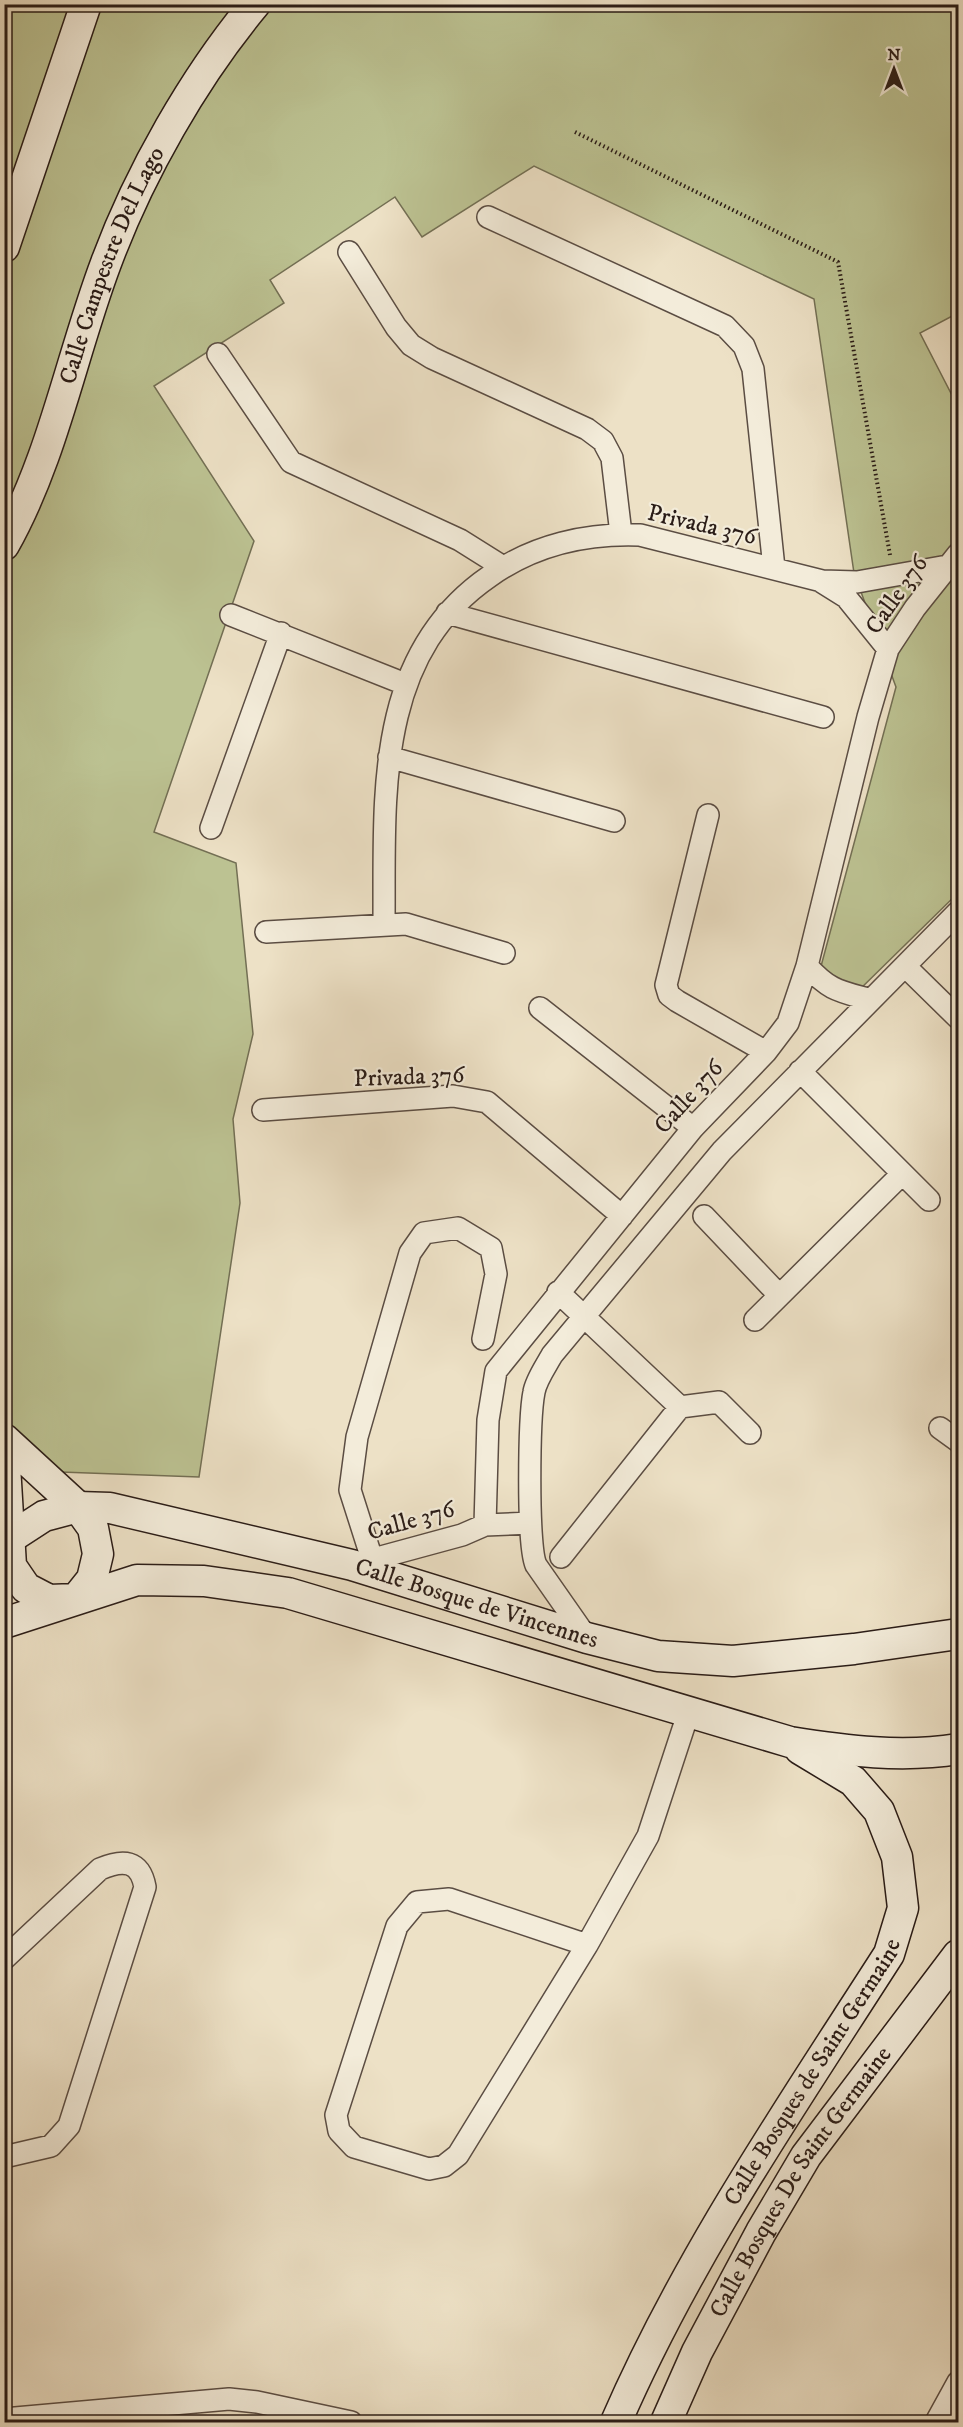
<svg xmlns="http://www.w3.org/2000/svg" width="963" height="2427" font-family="'IM FELL DW Pica',serif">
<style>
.green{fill:#bcc292;stroke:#736f54;stroke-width:1.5}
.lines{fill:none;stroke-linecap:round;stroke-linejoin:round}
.street-casing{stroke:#5b4d43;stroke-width:24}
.secondary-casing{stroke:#2a1c17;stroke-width:33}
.path{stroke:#2a1c17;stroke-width:4;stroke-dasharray:1.5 3;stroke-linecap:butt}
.street{stroke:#f3ecda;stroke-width:21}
.secondary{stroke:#f3ecda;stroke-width:30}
.labels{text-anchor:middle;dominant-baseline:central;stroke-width:4.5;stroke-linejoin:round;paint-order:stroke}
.street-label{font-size:24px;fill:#2a1c17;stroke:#f3ecda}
</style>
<rect width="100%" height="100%" fill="#ede1c6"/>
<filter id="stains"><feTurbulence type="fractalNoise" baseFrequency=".00333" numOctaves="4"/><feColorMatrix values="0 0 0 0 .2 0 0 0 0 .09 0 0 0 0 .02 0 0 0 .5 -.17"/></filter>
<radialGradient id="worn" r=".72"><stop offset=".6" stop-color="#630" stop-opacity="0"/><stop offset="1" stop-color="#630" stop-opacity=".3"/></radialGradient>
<path class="green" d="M 5,5 L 958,5 L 958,313 L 920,333 L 958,407 L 958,893 L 854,995 L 820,970 L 896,687 L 854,573 L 814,299 L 534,166 L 422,237 L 395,197 L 270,280 L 284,303 L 154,386 L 254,541 L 154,832 L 236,863 L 253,1034 L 233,1119 L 240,1203 L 199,1477 L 5,1470 Z"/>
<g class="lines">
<g class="street-casing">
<path id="street" d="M 488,217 L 725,326 L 744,346 L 753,369 L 774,568
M 349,252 L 396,327 L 411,345 L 432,358 L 587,429 L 603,441 L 612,458 L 621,534
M 218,354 L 291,462 L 460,540 L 503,567
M 822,582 L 846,597 L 888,649
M 447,613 L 823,717
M 231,615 L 405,684
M 389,757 L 614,821
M 708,815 L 666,985 L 669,995 L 677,1001 L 766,1052
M 211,828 L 281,633
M 384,924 C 385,798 373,656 490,576 C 534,545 587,533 640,535 L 822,581 L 857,582 L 953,565
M 266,932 L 406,924 L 504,953
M 807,966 C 830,991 839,991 871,1000
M 906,967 L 958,1018
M 540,1008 L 693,1128
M 800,1071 L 929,1200
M 263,1110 L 453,1096 L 487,1102 L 622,1216
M 704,1216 L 779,1295
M 558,1292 L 680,1407
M 755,1320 L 902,1174
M 940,1428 L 958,1441
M 485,1525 L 488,1420 L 496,1371 L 693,1128 L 766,1052 L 788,1023 L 807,966 L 868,717 L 888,649 L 915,608 L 958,554
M 561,1557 L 680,1407 L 719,1402 L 750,1433
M 372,1559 L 350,1490 L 357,1437 L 410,1253 L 424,1233 L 458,1228 L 491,1248 L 496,1274 L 483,1339
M 359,1563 L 462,1535 L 485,1525 L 530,1523
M 587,1638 L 536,1565 C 527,1546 529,1417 534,1392 C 536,1380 546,1366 552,1355 L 722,1151 L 958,912
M 587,1945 L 449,1899 L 417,1902 L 397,1926 L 336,2115 L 339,2131 L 354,2147 L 429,2169 L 444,2166 L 458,2155 L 587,1945 L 648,1836 L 688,1714
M 4,1959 L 100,1869 C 123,1859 140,1860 145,1887 L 69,2126 L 51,2146 L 4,2157
M 4,2419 L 229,2399 L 257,2402 L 351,2422
M 936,2422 L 958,2382"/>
</g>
<g class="secondary-casing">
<g id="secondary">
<path d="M 4,247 L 86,4"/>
<path id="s1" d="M 4,545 C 53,458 71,356 106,263 C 139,174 194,77 255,4"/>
<path d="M 4,1439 L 78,1507 L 93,1528 L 98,1554 L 92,1579 L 76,1599 L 49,1600 L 26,1588 L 11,1566 L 4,1449"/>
<path id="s2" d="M 4,1542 L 44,1516 L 78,1507 L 110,1508 L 352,1565 L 587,1638 L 658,1656 L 733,1661 L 854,1649 L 958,1634"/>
<path d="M 4,1623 L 137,1580 L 204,1581 L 288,1593 L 790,1742 C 847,1751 902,1758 958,1749"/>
<path id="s3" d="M 616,2422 C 688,2256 791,2107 889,1954 L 903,1908 L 897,1857 L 879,1811 L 853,1781 L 800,1749"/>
<path id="s4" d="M 666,2422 L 697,2352 L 761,2232 L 806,2156 L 958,1955"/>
</g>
</g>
<path class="path" d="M 575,132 L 838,262 L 890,555"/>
<use href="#street" class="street"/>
<use href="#secondary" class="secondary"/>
</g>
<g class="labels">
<g class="street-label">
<text stroke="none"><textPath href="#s1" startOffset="300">Calle Campestre Del Lago</textPath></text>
<text transform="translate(702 525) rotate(13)">Privada 376</text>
<text transform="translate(897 595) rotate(-55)">Calle 376</text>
<text transform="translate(409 1077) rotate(-2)">Privada 376</text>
<text transform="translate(689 1097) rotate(-48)">Calle 376</text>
<text transform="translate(411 1521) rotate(-16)">Calle 376</text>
<text stroke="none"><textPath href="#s2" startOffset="494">Calle Bosque de Vincennes</textPath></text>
<text stroke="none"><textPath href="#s3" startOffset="402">Calle Bosques de Saint Germaine</textPath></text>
<text stroke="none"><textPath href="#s4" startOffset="276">Calle Bosques De Saint Germaine</textPath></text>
</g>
</g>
<rect width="963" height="2427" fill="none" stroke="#ede1c6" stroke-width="24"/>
<rect x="6" y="6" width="951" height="2415" fill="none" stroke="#2a1c17" stroke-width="3"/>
<rect x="12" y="12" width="939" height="2403" fill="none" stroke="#2a1c17" stroke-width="1.5"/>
<g transform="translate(894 69)" stroke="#f3ecda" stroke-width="4.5" paint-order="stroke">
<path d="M0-4.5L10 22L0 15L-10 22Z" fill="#2a1c17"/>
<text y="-9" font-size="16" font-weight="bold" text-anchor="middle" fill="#2a1c17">N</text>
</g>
<rect width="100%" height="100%" filter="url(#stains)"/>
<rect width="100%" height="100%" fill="url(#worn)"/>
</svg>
